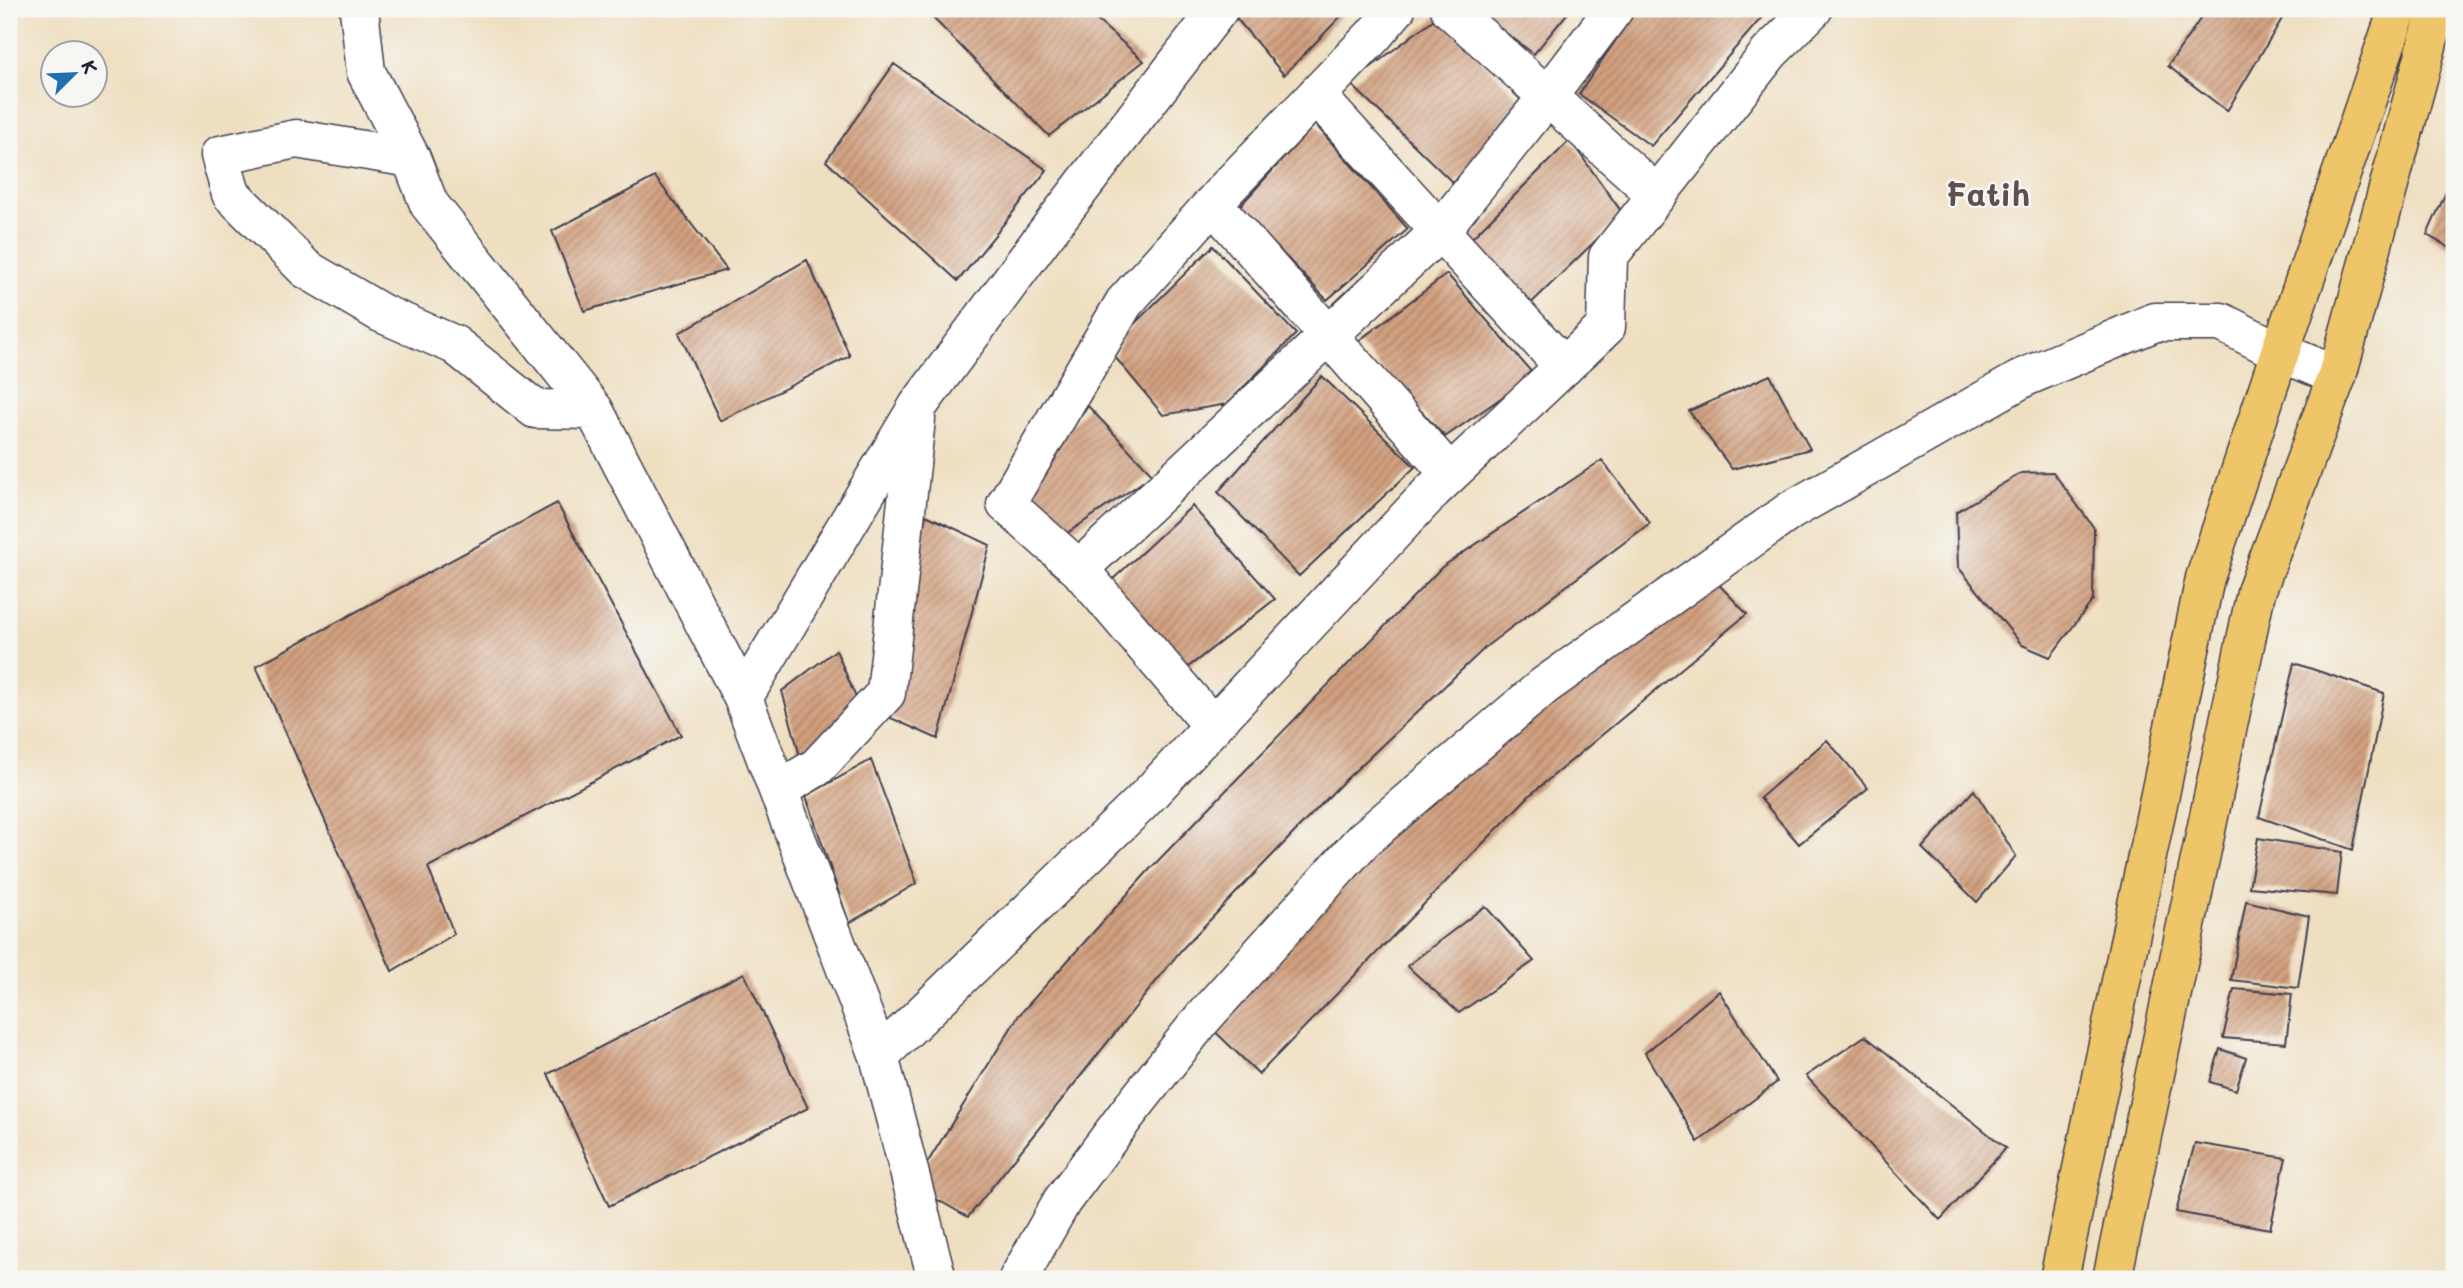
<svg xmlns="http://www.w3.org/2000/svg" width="2463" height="1288" font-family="Mali,sans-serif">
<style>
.building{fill:url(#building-hatch)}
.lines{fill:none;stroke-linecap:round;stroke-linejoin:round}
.minor-casing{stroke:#413e4f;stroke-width:41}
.major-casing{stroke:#413e4f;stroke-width:41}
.minor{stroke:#fff;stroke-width:38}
.major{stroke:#eec569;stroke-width:38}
.labels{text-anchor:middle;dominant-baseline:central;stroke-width:5;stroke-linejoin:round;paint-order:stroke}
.district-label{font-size:32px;font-weight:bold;fill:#604e53;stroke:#f6f6f2}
</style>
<defs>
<pattern id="building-hatch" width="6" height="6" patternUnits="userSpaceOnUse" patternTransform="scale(1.75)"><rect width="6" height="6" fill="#d2a07f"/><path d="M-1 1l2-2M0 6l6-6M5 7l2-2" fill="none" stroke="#aa8269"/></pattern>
</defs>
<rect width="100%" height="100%" fill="#f6f6f2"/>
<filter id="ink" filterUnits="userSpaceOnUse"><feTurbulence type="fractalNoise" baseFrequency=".0143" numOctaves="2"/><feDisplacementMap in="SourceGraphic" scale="14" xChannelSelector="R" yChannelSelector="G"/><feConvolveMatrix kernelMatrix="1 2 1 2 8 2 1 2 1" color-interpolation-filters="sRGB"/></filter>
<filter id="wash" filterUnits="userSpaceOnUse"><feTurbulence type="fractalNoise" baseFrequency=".00686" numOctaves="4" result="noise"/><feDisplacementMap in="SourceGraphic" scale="28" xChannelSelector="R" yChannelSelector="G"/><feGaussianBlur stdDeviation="1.57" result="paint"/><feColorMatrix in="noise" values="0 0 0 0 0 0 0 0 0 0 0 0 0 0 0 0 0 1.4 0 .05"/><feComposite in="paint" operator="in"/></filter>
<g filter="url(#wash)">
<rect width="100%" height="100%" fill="#efdfc1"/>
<g id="blocks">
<path class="building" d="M 934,9 L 1084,9 L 1144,61 L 1049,136 L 930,15 Z
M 1244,9 L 1348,9 L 1284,75 L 1236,18 Z
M 1474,9 L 1571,9 L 1534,54 Z
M 1637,9 L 1769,9 L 1651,146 L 1579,94 Z
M 2207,9 L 2273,9 L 2283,17 L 2227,111 L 2168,66 Z
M 1438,16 L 1534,113 L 1453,183 L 1350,83 Z
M 894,64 L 1047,170 L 958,281 L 826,161 Z
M 1315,124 L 1408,229 L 1327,300 L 1239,207 Z
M 1570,140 L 1623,214 L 1518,316 L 1469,241 Z
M 655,177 L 727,270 L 584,311 L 552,231 Z
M 2451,181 L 2454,182 L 2454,250 L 2427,235 Z
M 1213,246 L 1296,334 L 1227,404 L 1163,415 L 1115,357 L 1123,335 Z
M 807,260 L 850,356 L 720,421 L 679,333 Z
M 1447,274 L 1534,375 L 1445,437 L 1357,342 Z
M 1770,375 L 1810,449 L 1732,469 L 1689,411 Z
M 1322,376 L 1415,467 L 1299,576 L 1218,492 Z
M 1088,406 L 1153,475 L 1051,544 L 1006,504 Z
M 1602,460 L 1650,523 L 1488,645 L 1340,785 L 1182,949 L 968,1217 L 913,1186 L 1019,1015 L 1150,869 L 1442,567 Z
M 2053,472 L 2094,528 L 2093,600 L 2050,657 L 2022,645 L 1958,567 L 1956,512 L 2021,473 Z
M 557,503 L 681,735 L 428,867 L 454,934 L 392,971 L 256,666 Z
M 1192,506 L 1275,599 L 1173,679 L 1099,592 Z
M 926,515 L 990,545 L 938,739 L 884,715 Z
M 1706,571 L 1747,614 L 1530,795 L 1259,1074 L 1202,1019 L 1424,789 Z
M 836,650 L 864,717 L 805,774 L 782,691 Z
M 2294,663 L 2384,693 L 2353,850 L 2259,817 Z
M 1827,740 L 1868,788 L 1799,844 L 1760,798 Z
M 871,760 L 917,883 L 849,923 L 806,796 Z
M 1974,790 L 2016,856 L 1977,902 L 1922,848 Z
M 2258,838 L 2342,852 L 2337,895 L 2249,887 Z
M 2246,901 L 2309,916 L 2298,988 L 2231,980 Z
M 1485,906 L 1534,961 L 1459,1013 L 1407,966 Z
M 744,973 L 808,1108 L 609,1206 L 548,1074 Z
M 2234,989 L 2292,994 L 2286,1043 L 2223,1038 Z
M 1719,991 L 1777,1082 L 1698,1142 L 1645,1053 Z
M 1865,1036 L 2006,1148 L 1940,1220 L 1806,1076 Z
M 2220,1049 L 2246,1058 L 2236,1090 L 2210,1082 Z
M 2195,1143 L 2286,1158 L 2270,1229 L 2176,1212 Z"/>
</g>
</g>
<g filter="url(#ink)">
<use href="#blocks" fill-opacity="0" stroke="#413e4f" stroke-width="2"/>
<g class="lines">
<g class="minor-casing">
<path id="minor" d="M 359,9 L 366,72 L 411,158 L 429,204 L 594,410 L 743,698 L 879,1056 L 937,1279
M 1450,9 L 1657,195
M 1316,95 L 1564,367
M 411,158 L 296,139 L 220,155 L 231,194 L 306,269 L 381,313 L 455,345 L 535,409 L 594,410
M 1213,204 L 1450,474
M 1079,569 L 1440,231 L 1548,96 L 1614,9
M 743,698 L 918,406 L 1041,240 L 1219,9
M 1213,726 L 1079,569 L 1006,504 L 1124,303 L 1226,189 L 1374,35 L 1396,9
M 778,790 L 817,767 L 886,693 L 916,419
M 879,1056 L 1141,803 L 1433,490 L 1606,327 L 1608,257 L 1770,52 L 1813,9
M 1018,1279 L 1062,1201 L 1127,1114 L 1202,1019 L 1363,840 L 1544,686 L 1790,511 L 2025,377 L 2155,322 L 2221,322 L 2280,352 L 2337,376"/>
</g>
<g class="major-casing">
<path id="major" d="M 2059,1279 L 2205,578 L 2280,352 L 2398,9
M 2112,1279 L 2256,592 L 2337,376 L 2437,9"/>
</g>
<use href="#minor" class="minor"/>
<use href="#major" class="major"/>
</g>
</g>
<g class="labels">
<g class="district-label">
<text x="1988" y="193">Fatih</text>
</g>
</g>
<rect width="2463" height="1288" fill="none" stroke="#f6f6f2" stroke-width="35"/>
<g transform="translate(74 74) rotate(66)"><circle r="33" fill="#f6f6f2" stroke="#a1a1a9" stroke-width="2"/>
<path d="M0-5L12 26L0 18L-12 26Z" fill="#1f6fb2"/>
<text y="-10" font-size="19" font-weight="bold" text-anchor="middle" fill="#22223b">K</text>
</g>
</svg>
